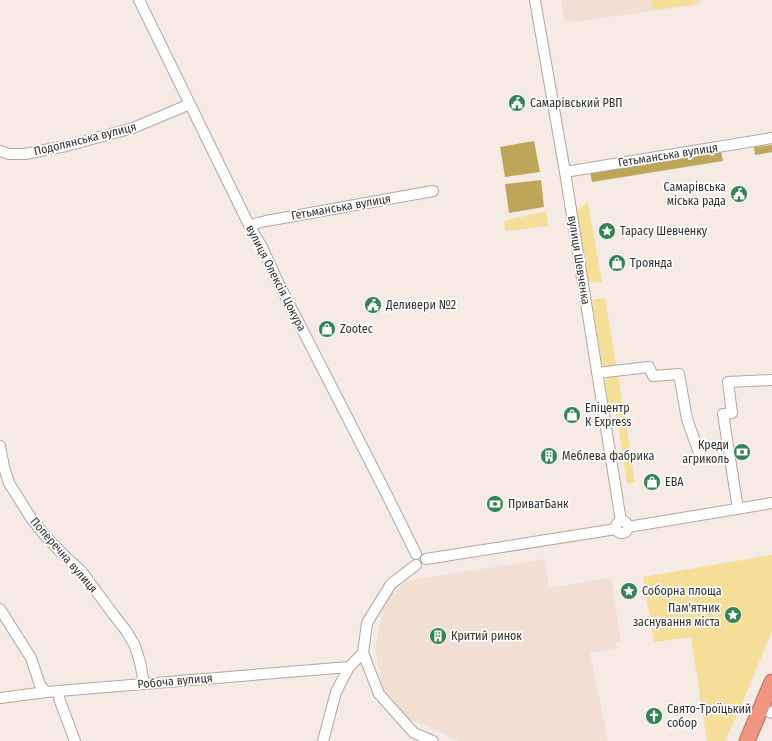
<svg xmlns="http://www.w3.org/2000/svg" width="772" height="741" font-family="'Fira Sans Condensed',sans-serif">
<style>
.built{fill:#f1dfd4}
.green{fill:#f4de98}
.forest{fill:#bda65a}
.lines{fill:none;stroke-linecap:round;stroke-linejoin:round}
.minor-casing{stroke:#b1a7a1;stroke-width:12}
.highway-casing{stroke:#ae7163;stroke-width:17}
.minor{stroke:#fff;stroke-width:10}
.highway{stroke:#f19480;stroke-width:15}
.labels{text-anchor:middle;dominant-baseline:central;stroke-width:3.5;stroke-linejoin:round;paint-order:stroke}
.poi-label{font-size:12px;fill:#332f2c;stroke:#fff;text-anchor:start}
.street-label{font-size:12px;fill:#332f2c;stroke:#fff}
</style>
<rect width="100%" height="100%" fill="#f5eae4"/>
<path class="built" d="M 561,0 L 701,0 L 701,4 L 565,23 Z
M 544,559 L 549,588 L 611,578 L 621,641 L 616,642 L 617,648 L 590,653 L 608,741 L 459,741 L 403,716 L 382,689 L 375,647 L 385,601 L 407,581 Z"/>
<path class="green" d="M 652,0 L 695,0 L 696,4 L 653,10 Z
M 588,202 L 602,282 C 595,283 591,283 586,279 L 575,212 Z
M 546,211 L 548,226 L 505,231 L 504,221 Z
M 605,298 L 616,365 L 614,367 C 609,368 605,369 602,364 L 592,300 Z
M 618,374 L 635,482 L 627,484 L 615,405 L 608,402 L 605,381 L 610,375 Z
M 772,555 L 772,631 L 742,704 L 725,741 L 707,741 L 691,637 L 654,642 L 643,577 Z"/>
<path class="forest" d="M 534,141 L 540,172 L 505,177 L 500,147 Z
M 772,145 L 772,152 L 755,155 L 754,147 Z
M 721,152 L 723,161 L 592,182 L 590,172 Z
M 541,180 L 544,207 L 509,213 L 505,184 Z"/>
<g class="lines">
<g class="minor-casing">
<path id="minor" d="M 139,0 L 249,225 L 262,247 L 278,282 L 388,497 L 416,554
M 535,0 L 565,172 L 621,521
M 0,151 L 9,154 L 25,154 L 45,150 L 66,146 L 133,128 L 190,104
M 565,172 L 772,138
M 249,225 L 266,221 L 433,191
M 597,373 L 649,367 L 653,376 L 679,374 L 687,419 L 699,453
M 0,446 L 4,467 L 9,483 L 31,518 L 46,537 L 68,559 L 82,572 L 113,614 L 127,632 L 135,646 L 140,662 L 144,684
M 738,509 L 723,414 L 732,413 L 728,382 L 772,380
M616 527a6 6 0 1 1 12 0a6 6 0 1 1-12 0Z
M 628,527 L 772,503
M 426,559 L 616,529
M 416,565 L 391,584 L 367,623 L 363,653 L 379,694 L 414,733 L 433,741
M 0,609 L 31,658 L 40,685 L 46,692
M 58,691 L 60,701 L 75,741
M 0,698 L 46,692 L 349,667
M 761,708 L 772,713
M 323,741 L 336,692 L 349,667 L 363,653"/>
</g>
<g class="highway-casing">
<path id="highway" d="M 747,741 L 772,682"/>
</g>
<use href="#minor" class="minor"/>
<use href="#highway" class="highway"/>
</g>
<defs>
<g id="civic-disc" transform="scale(0.9)"><circle r="9.5" fill="#358252" stroke="#fff"/><path d="M-.6-6.5H3V-4.5H.6V-3L4-1V1h2V6H-6V1h2V-1L-.6-3ZM-1.2 2.5V6h2.4V2.5Z" fill="#fff"/></g>
<g id="sight-disc" transform="scale(0.9)"><circle r="9.5" fill="#358252" stroke="#fff"/><path d="M0-6L1.8-2.2L6-1.7L2.9 1.2L3.7 5.4L0 3.3L-3.7 5.4L-2.9 1.2L-6-1.7L-1.8-2.2Z" fill="#fff"/></g>
<g id="shop-disc" transform="scale(0.9)"><circle r="9.5" fill="#358252" stroke="#fff"/><path d="M-5-2.5h2.3a2.7 3.5 0 0 1 5.4 0H5L5.5 6h-11ZM-1.5-2.5h3a1.5 2.3 0 0 0-3 0Z" fill="#fff"/></g>
<g id="bank-disc" transform="scale(0.9)"><circle r="9.5" fill="#358252" stroke="#fff"/><path d="M-6-4H6V4H-6ZM0-2.3a2.3 2.3 0 1 0 0 4.6a2.3 2.3 0 1 0 0-4.6Z" fill="#fff"/></g>
<g id="building-disc" transform="scale(0.9)"><circle r="9.5" fill="#358252" stroke="#fff"/><path d="M-4-6H4V6H1V3H-1V6H-4ZM-2.5-4.3h1.7v1.8h-1.7ZM.8-4.3h1.7v1.8H.8ZM-2.5-1h1.7V.8h-1.7ZM.8-1h1.7V.8H.8Z" fill="#fff"/></g>
<g id="church-disc" transform="scale(0.9)"><circle r="9.5" fill="#358252" stroke="#fff"/><path d="M-1.2-6h2.4v3.5h3.3v2.4h-3.3V6h-2.4V-.1h-3.3v-2.4h3.3Z" fill="#fff"/></g>
</defs>
<g fill-rule="evenodd">
<use href="#civic-disc" x="517" y="103"/>
<use href="#civic-disc" x="739" y="194"/>
<use href="#sight-disc" x="607" y="231"/>
<use href="#shop-disc" x="617" y="263"/>
<use href="#civic-disc" x="373" y="305"/>
<use href="#shop-disc" x="327" y="329"/>
<use href="#shop-disc" x="572" y="415"/>
<use href="#bank-disc" x="742" y="452"/>
<use href="#building-disc" x="549" y="456"/>
<use href="#shop-disc" x="652" y="482"/>
<use href="#bank-disc" x="495" y="504"/>
<use href="#sight-disc" x="629" y="591"/>
<use href="#sight-disc" x="733" y="615"/>
<use href="#building-disc" x="438" y="636"/>
<use href="#church-disc" x="654" y="716"/>
</g>
<g class="labels">
<g class="poi-label">
<text x="530" y="103">Самарівський РВП</text>
<text x="726" y="187" text-anchor="end">Самарівська<tspan x="726" dy="14">міська рада</tspan></text>
<text x="620" y="231">Тарасу Шевченку</text>
<text x="630" y="263">Троянда</text>
<text x="386" y="305">Деливери №2</text>
<text x="340" y="329">Zootec</text>
<text x="585" y="408">Епіцентр<tspan x="585" dy="14">К Express</tspan></text>
<text x="729" y="445" text-anchor="end">Креди<tspan x="729" dy="14">агриколь</tspan></text>
<text x="562" y="456">Меблева фабрика</text>
<text x="665" y="482">ЕВА</text>
<text x="508" y="504">ПриватБанк</text>
<text x="642" y="591">Соборна площа</text>
<text x="720" y="608" text-anchor="end">Пам'ятник<tspan x="720" dy="14">заснування міста</tspan></text>
<text x="451" y="636">Критий ринок</text>
<text x="667" y="709">Свято-Троїцький<tspan x="667" dy="14">собор</tspan></text>
</g>
<g class="street-label">
<text transform="translate(85 139) rotate(-14)">Подолянська вулиця</text>
<text transform="translate(668 155) rotate(-9)">Гетьманська вулиця</text>
<text transform="translate(341 207) rotate(-10)">Гетьманська вулиця</text>
<text transform="translate(579 260) rotate(81)">вулиця Шевченка</text>
<text transform="translate(276 278) rotate(63)">вулиця Олексія Цокура</text>
<text transform="translate(64 555) rotate(49)">Поперечна вулиця</text>
<text transform="translate(175 681) rotate(-5)">Робоча вулиця</text>
</g>
</g>
</svg>
